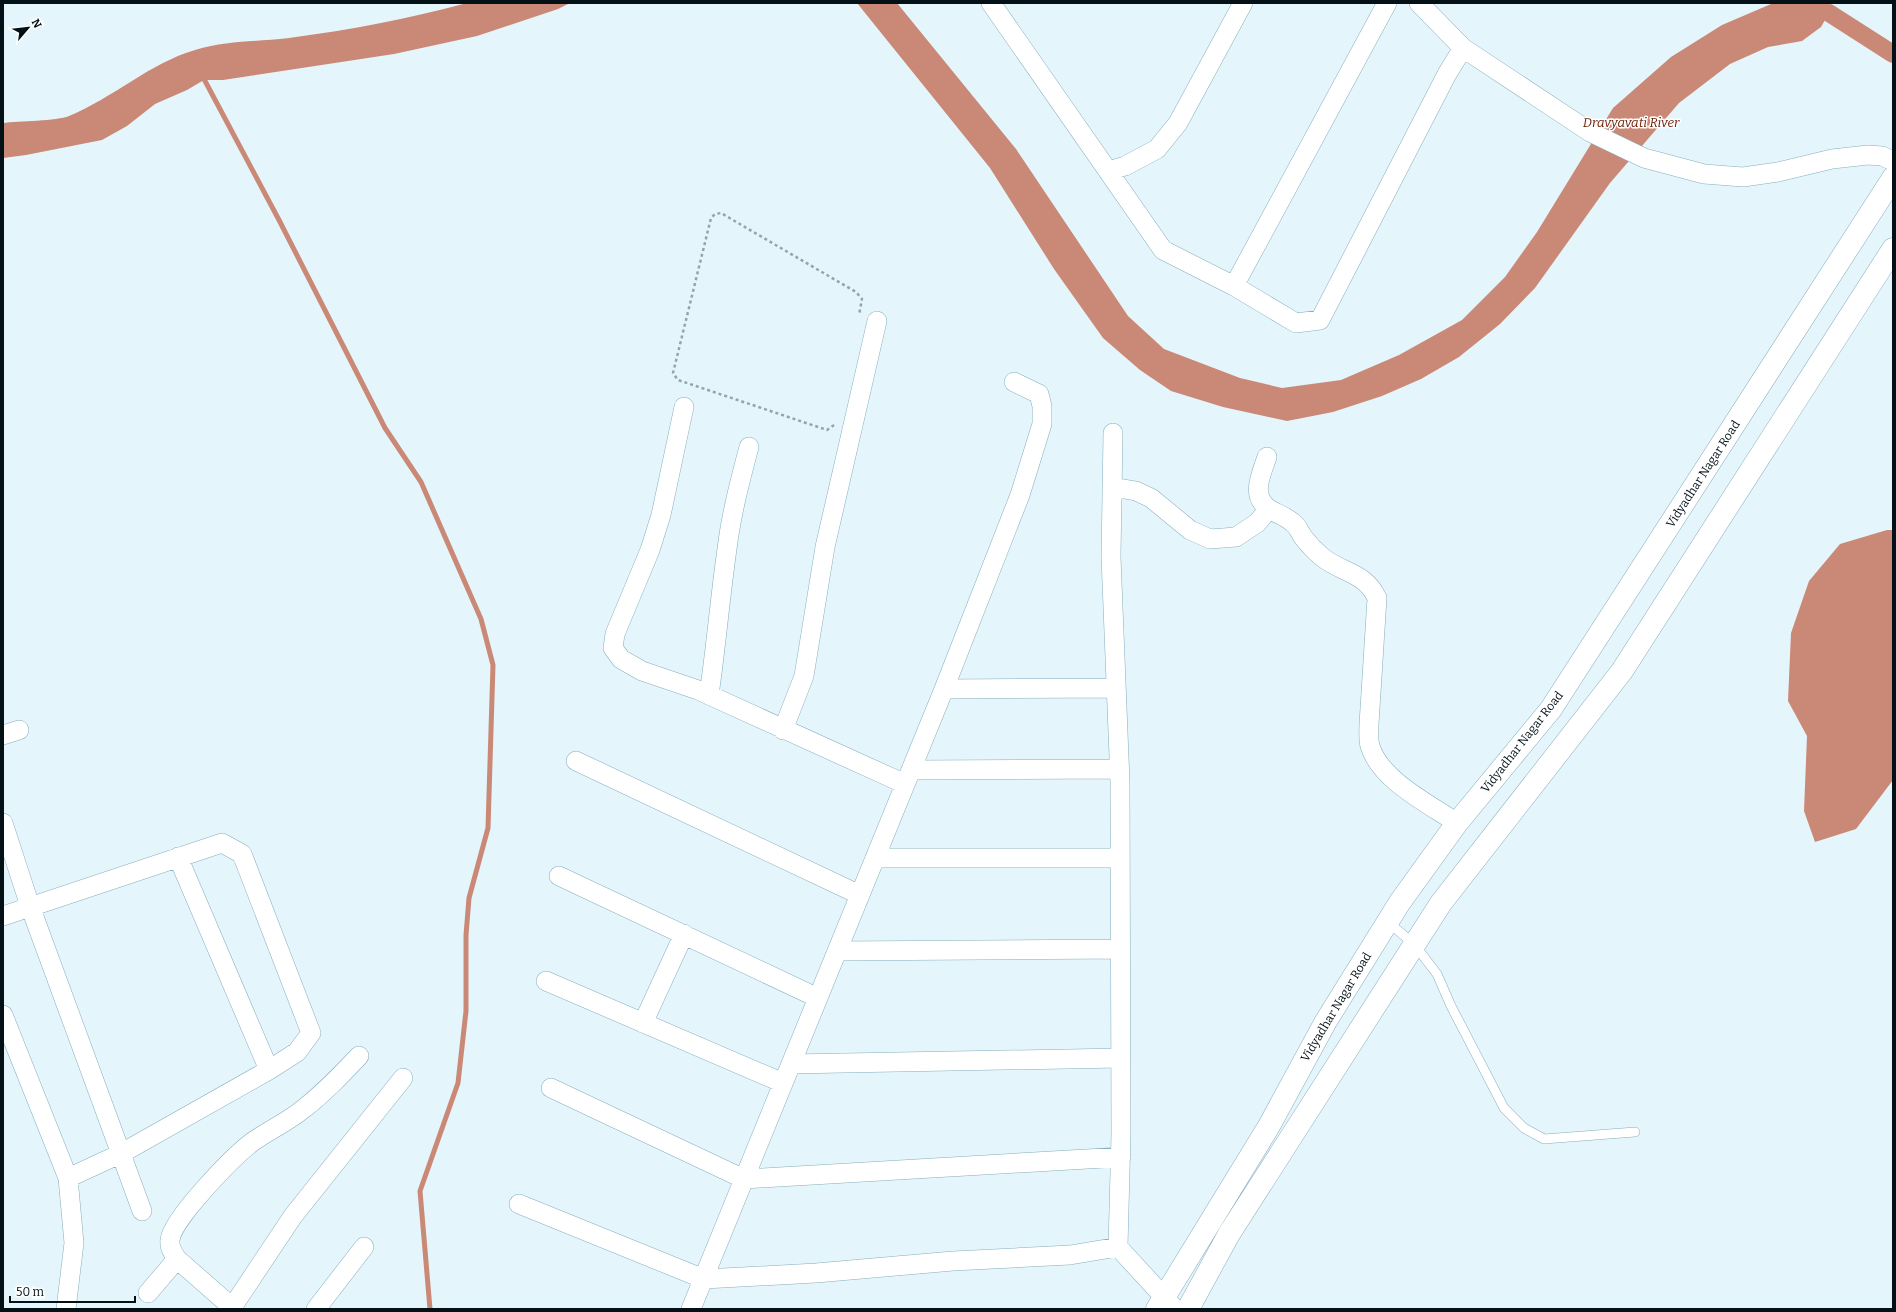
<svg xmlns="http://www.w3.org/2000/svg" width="1896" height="1312" font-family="Bitter,serif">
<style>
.water{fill:#ca8976}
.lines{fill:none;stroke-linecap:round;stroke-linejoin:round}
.stream{stroke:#ca8976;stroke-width:5}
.canal{stroke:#ca8976;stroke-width:18}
.service-casing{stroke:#86aebe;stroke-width:10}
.minor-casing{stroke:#86aebe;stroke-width:20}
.secondary-casing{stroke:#86aebe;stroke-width:23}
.path{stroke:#95a4aa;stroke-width:2.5;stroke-dasharray:3 3;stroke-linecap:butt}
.service{stroke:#fff;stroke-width:9}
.minor{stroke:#fff;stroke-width:19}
.secondary{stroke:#fff;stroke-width:22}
.labels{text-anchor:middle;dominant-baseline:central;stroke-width:3;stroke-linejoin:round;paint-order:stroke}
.street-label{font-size:12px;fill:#031016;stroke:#fff}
.water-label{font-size:13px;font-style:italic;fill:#681a02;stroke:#fff}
</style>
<rect width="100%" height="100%" fill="#e5f5fc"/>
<path class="water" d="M 467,3 L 570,3 L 558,9 L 477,36 L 394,54 L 223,80 L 204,80 L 187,90 L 155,104 L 127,126 L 102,140 L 26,155 L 3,158 L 3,123 C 18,121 57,121 69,116 C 113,98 150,63 195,50 C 228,40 256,42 289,38 C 349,30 408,19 467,3 Z
M 857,3 L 897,3 L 1016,149 L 1128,316 L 1164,349 L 1240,378 L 1282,388 L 1341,380 L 1399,355 L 1462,320 L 1505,277 L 1537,232 L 1613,108 L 1671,57 L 1722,25 L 1771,4 L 1830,3 L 1829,13 L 1821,27 L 1802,41 L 1768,47 L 1730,64 L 1679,103 L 1610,183 L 1535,288 L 1500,324 L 1459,357 L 1421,379 L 1382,396 L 1333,412 L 1287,421 L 1223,407 L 1171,391 L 1140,370 L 1103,338 L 1054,269 L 990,168 Z
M 1887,530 L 1893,530 L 1893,780 L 1856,829 L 1815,842 L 1804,811 L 1807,736 L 1788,701 L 1791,633 L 1809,581 L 1840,544 Z"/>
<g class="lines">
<path class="stream" d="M 204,79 L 279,220 L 385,428 L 421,482 L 481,619 L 493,665 L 488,828 L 469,898 L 466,935 L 466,1011 L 458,1083 L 420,1191 L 430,1309"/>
<path class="canal" d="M 1829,13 L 1893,54"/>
<g class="service-casing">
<path id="service" d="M 1388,922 L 1414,944 L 1437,974 L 1451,1006 L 1504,1108 L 1524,1128 L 1544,1139 L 1635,1132"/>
</g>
<g class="minor-casing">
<path id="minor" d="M 991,3 L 1163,250 L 1234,286 L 1296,323 L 1320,320 L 1447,74 L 1463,48
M 1419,3 L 1463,48 L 1590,132 L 1644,158 L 1704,174 L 1743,177 L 1778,172 L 1832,159 L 1868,155 L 1882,156 L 1893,161
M 1108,171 L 1125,166 L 1157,149 L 1178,123 L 1243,3
M 1234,286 L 1387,3
M 684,407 L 661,515 L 650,550 L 615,634 L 613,648 L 621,659 L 642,671 L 698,690 L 905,784
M 1267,457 C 1261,475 1250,496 1269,509 C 1277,514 1286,516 1293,523 C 1298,526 1300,533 1303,537 C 1309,545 1315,551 1322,557 C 1342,573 1365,572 1377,598 L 1369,724 C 1369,731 1368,739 1370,746 C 1380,780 1429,804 1457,823
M 1112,487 L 1136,491 L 1151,498 L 1190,530 L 1210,539 L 1236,537 L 1257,523 L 1269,509
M 944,689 L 1116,688
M 709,695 C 716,647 720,598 727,549 C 731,515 740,481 749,447
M 783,730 L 804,676 L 825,547 L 877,321
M 3,735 L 19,730
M 576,761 L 860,895
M 911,770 L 1119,769
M 3,823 L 30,906 L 142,1211
M 178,857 L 269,1070
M 875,858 L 1119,858
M 559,876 L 818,998
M 3,916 L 222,843 L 242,854 L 311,1033 L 297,1052 L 269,1070 L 122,1153 L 68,1178
M 837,951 L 1119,949
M 546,981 L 783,1083
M 3,1015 L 68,1178 L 74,1243 L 66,1309
M 643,1023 L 684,934
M 791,1064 L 1120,1058
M 551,1088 L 744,1179 L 1121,1157
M 519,1204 L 704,1279 L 816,1273 L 953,1261 L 1070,1255 L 1118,1247 L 1121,1134 L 1120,782 L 1111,557 L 1113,433
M 1118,1247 L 1175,1309
M 148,1293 L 177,1259
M 231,1309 L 293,1216 L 403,1078
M 234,1309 L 177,1259 C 173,1253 169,1248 170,1240 C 172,1219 233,1157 251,1143 C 267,1131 286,1123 302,1110 C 323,1094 341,1075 359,1056
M 316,1309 L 364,1247
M 691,1309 L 944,689 L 1020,495 L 1042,424 L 1042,406 L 1039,394 L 1014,382"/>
</g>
<g class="secondary-casing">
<path id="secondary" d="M 1157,1309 L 1269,1126 L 1326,1021 L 1400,902 L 1457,823 L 1551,709 L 1893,178
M 1188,1309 L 1229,1234 L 1441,903 L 1622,671 L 1893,249"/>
</g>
<path class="path" d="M 834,425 L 827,430 L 678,380 L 673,373 L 711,218 L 715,214 L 721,213 L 856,292 L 862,299 L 859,315"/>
<use href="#service" class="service"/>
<use href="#minor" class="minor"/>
<use href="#secondary" class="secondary"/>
</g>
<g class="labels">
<g class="street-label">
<text transform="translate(1703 474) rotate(-57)">Vidyadhar Nagar Road</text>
<text transform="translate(1522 742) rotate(-52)">Vidyadhar Nagar Road</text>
<text transform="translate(1336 1007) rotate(-59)">Vidyadhar Nagar Road</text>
</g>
<g class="water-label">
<text x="1631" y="122">Dravyavati River</text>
</g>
</g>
<rect width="1896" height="1312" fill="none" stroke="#031016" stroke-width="8"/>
<g transform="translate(28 28) rotate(62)" stroke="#ffffff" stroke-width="3" paint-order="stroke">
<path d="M0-3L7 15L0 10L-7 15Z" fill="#031016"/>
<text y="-6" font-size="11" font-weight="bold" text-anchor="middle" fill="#031016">N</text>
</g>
<path d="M10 1296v6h125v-6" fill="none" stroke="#031016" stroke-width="2"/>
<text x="16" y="1296" font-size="12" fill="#031016" stroke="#ffffff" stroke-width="3" paint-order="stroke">50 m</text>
</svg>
